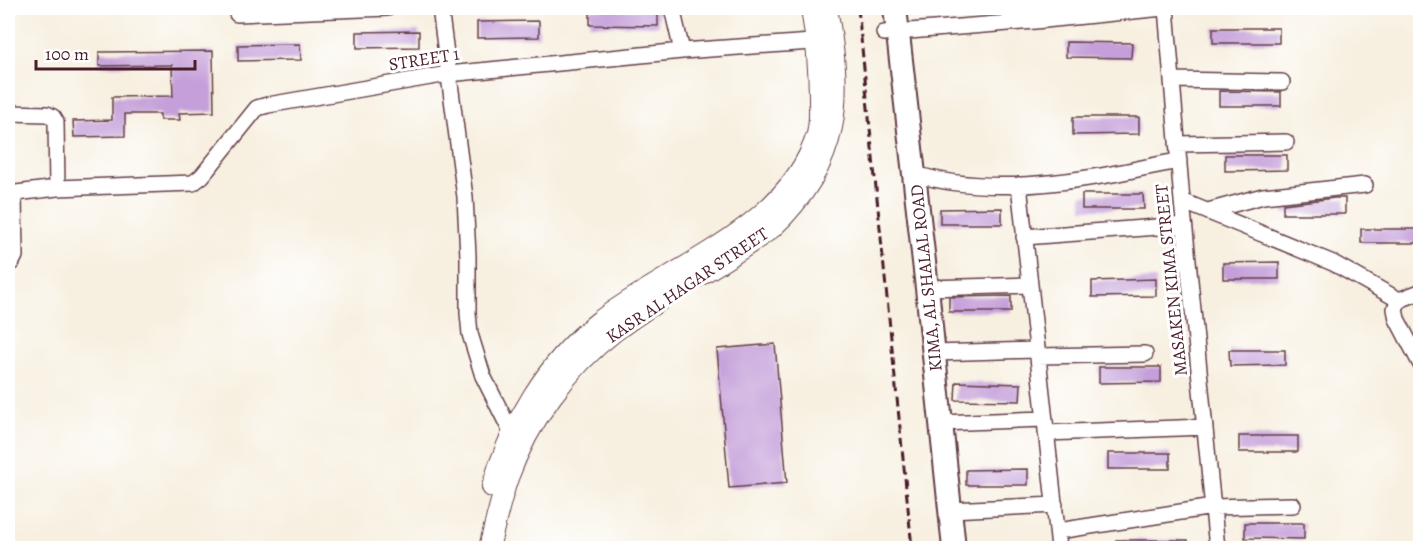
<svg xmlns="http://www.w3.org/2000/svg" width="1428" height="556" font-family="Alegreya,serif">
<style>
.building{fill:#c49fd9}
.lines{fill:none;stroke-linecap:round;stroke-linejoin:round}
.minor-casing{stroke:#643e46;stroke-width:18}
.major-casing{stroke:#643e46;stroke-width:22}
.highway-casing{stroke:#643e46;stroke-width:26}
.minor{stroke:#fff;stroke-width:15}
.major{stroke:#fff;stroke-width:20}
.highway{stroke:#fff;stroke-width:22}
.rail{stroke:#4a1f2b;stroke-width:3;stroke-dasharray:9 4.5;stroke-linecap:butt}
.labels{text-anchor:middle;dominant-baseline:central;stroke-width:6;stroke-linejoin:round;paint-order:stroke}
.street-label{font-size:18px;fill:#4a1f2b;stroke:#fff}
</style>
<rect width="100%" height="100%" fill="#fff"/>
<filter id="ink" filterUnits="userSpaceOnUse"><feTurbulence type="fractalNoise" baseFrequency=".0167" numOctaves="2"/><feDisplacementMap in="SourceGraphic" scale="12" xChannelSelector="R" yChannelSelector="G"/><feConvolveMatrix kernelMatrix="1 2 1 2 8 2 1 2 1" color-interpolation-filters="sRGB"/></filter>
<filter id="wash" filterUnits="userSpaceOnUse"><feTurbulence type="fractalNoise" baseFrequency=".008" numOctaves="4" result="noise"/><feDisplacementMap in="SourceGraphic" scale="24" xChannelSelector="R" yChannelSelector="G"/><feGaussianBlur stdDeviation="1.35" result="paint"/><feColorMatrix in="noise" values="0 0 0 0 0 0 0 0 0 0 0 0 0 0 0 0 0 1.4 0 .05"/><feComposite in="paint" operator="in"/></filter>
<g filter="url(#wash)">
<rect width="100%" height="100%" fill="#f7efdf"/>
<g id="blocks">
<path class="building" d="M 590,9 L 658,10 L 658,26 L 590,25 Z
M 539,21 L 539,37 L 477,38 L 477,22 Z
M 1213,28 L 1279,28 L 1279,43 L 1213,43 Z
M 419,31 L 419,47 L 357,48 L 357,32 Z
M 1066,42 L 1132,43 L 1131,58 L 1066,57 Z
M 300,44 L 301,60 L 238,61 L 238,45 Z
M 213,51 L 214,112 L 179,113 L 180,120 L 160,120 L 160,114 L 125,114 L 125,136 L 74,137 L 73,121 L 112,120 L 112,97 L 173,96 L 172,65 L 99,66 L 99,52 Z
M 1219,91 L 1281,92 L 1281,106 L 1219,106 Z
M 1073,117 L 1139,117 L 1139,134 L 1073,135 Z
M 1225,155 L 1287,155 L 1287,170 L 1225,171 Z
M 1082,194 L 1143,194 L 1144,209 L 1082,209 Z
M 1335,198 L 1345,198 L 1345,214 L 1283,214 L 1283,204 Z
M 1002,208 L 1002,224 L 940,224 L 940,209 Z
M 1361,229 L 1417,229 L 1417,243 L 1361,243 Z
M 1279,262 L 1279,279 L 1223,279 L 1223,263 Z
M 1156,279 L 1156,296 L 1092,297 L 1092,281 Z
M 1011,296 L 1011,312 L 949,312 L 949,297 Z
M 775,344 L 787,483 L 729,488 L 717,349 Z
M 1229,350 L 1285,350 L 1285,365 L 1230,366 Z
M 1099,367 L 1161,367 L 1161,382 L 1099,383 Z
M 956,382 L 1021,384 L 1020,401 L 955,400 Z
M 1239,436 L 1298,436 L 1298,452 L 1239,452 Z
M 1108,453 L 1170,453 L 1170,469 L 1108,469 Z
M 1028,469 L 1028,485 L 966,485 L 966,470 Z
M 1245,523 L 1304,523 L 1304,539 L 1245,538 Z
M 1116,540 L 1188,540 L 1188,549 L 1116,549 Z"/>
</g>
</g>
<g filter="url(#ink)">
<use href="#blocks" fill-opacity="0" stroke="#643e46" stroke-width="1.5"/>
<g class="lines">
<g class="minor-casing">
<path id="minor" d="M 440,8 L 465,197 L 468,256 L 468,313 L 470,334 L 483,376 L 515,440
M 672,8 L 682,51
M 1166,8 L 1182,201 L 1217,548
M 237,14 L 388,8
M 884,33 L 1035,21 L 1163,8
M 1172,80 L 1282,82
M 8,113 L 47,114 L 53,117 L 56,122 L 57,188
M 1177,144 L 1286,142
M 915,174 C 970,191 1032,187 1088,178 C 1119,174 1148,166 1179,161
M 1019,185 L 1059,548
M 8,194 L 57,188 L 193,183 L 202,176 L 257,108 L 268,105 L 448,74 L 682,51 L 826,41
M 1182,201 L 1333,263 L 1399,300
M 1208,211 L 1263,196 L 1365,185
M 1024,237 L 1184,225
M 8,263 L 12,262 L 15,256 L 14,195
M 927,288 L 1030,285
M 1420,292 L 1399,300 L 1395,309 L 1397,319 L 1420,363
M 934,353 L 1037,350
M 1038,356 L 1145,354
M 941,423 L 1044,419
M 1046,433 L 1205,427
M 950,510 L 1055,505
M 1058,531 L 1213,507 L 1293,505"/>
</g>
<g class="major-casing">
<path id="major" d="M 492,487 C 510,425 547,362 598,322 C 670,266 789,228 817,134 C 820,122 819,110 819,98 C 819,67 816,38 811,8
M 489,548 C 495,525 500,501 508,478 C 529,421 567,368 615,331 C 665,293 722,265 772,228 C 843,161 843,98 827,8"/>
</g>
<g class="highway-casing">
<path id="highway" d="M 895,8 L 927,288 L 954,548"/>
</g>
<use href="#minor" class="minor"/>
<use href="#major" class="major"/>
<use href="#highway" class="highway"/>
<path class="rail" d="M 858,8 L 912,548"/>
</g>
</g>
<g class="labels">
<g class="street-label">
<text transform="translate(424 59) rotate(-9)">STREET 1</text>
<text transform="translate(926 278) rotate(-96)">KIMA, AL SHALAL ROAD</text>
<text transform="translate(1171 280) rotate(-96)">MASAKEN KIMA STREET</text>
<text transform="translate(687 285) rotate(-34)">KASR AL HAGAR STREET</text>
</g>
</g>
<rect width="1428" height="556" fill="none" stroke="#fff" stroke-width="30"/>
<path d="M36 60v9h159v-9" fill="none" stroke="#4a1f2b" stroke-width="3"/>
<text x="45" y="60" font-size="18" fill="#4a1f2b" stroke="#ffffff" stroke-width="4.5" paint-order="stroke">100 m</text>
</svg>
